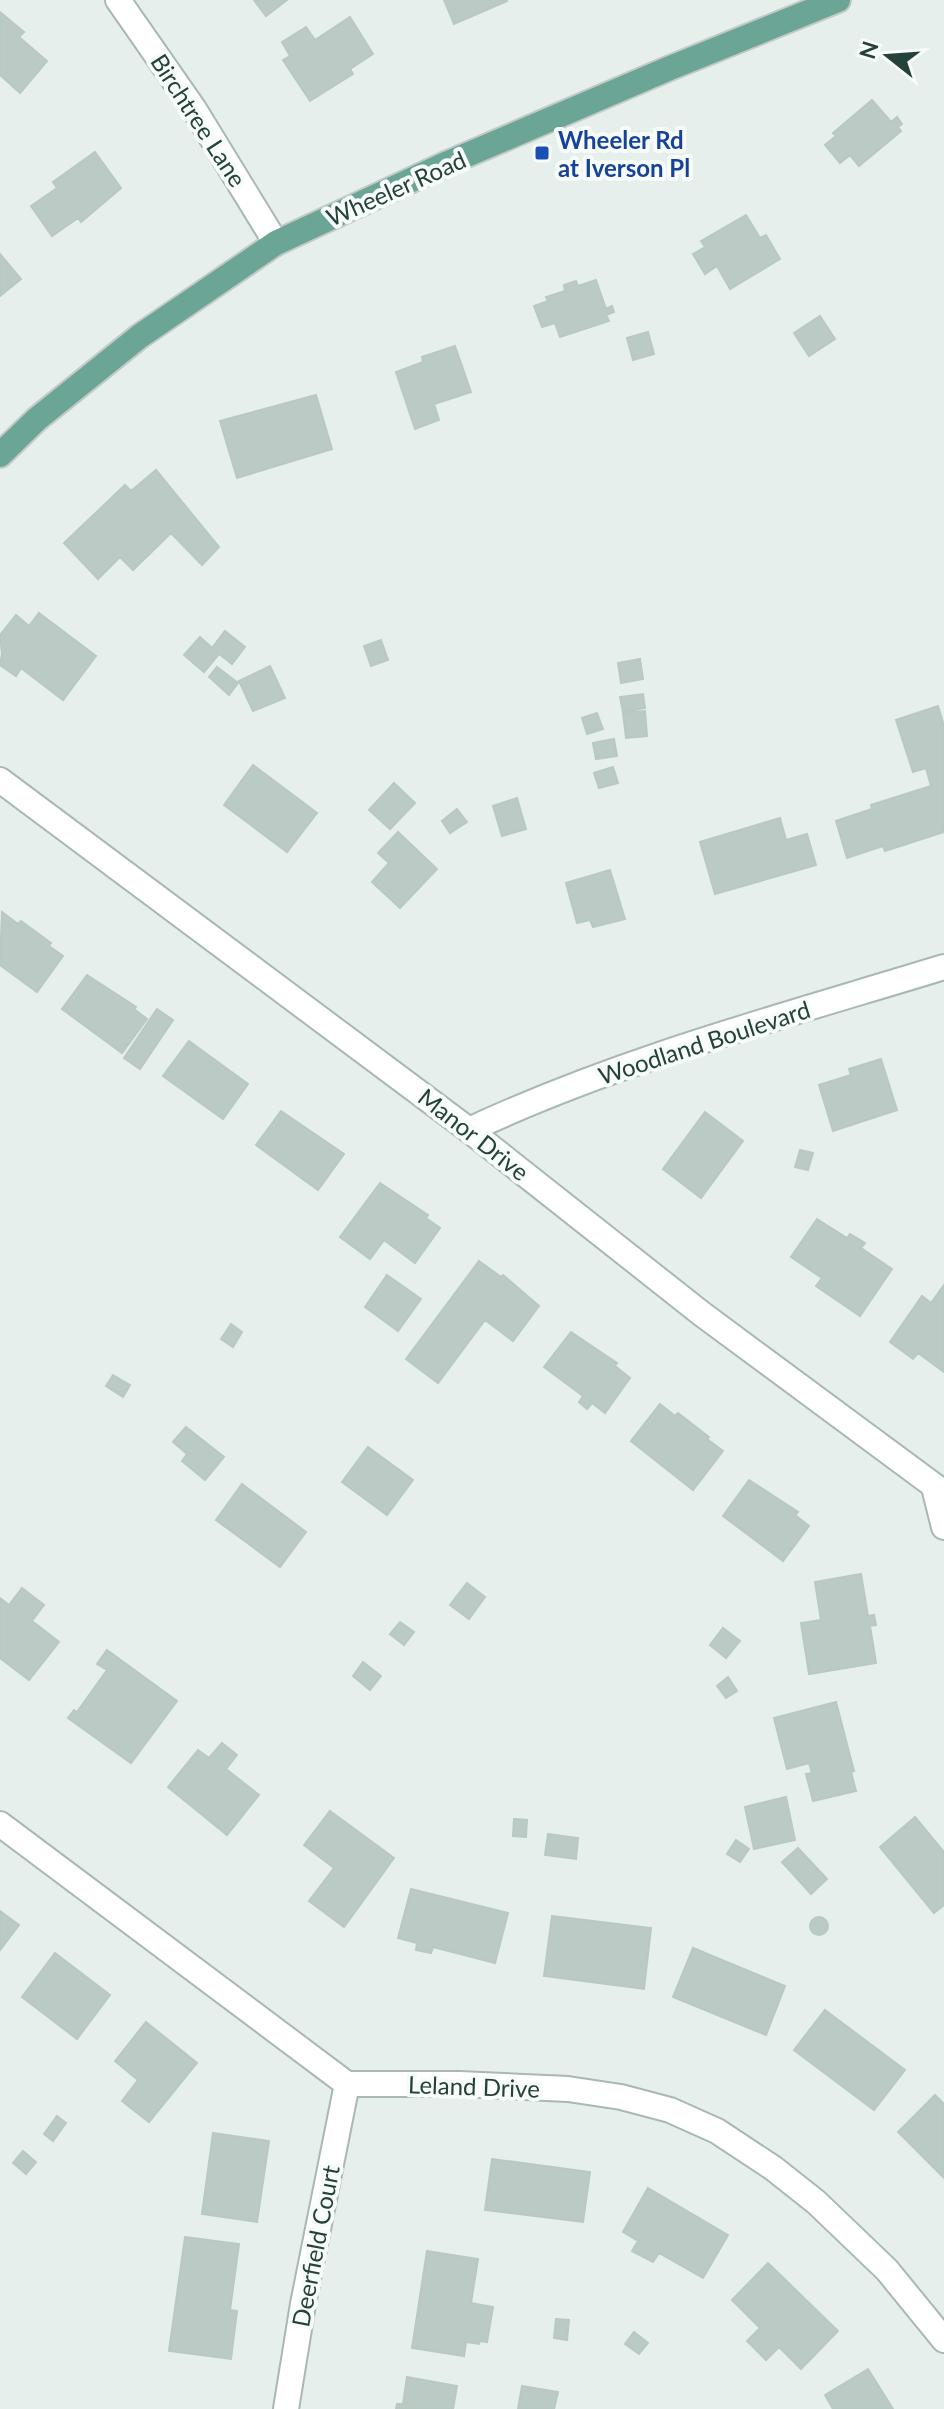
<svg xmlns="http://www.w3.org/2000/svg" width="944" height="2409" font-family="Lato,sans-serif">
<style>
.building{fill:#bbcac4;stroke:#b8c9c2;stroke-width:2}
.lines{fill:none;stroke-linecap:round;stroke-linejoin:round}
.minor-casing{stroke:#a8b8b2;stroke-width:28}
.major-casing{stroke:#c2cac8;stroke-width:28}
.minor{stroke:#fff;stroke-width:24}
.major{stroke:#6aa596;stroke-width:24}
.transit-dot{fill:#1a4fb4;stroke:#f7fbf9;stroke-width:3}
.labels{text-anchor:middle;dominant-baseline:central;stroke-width:8;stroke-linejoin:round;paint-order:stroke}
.street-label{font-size:24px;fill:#24423a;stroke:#f7fbf9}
.transit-label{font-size:24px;font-weight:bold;fill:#164399;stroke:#f7fbf9;text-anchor:start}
</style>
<rect width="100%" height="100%" fill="#e6efeb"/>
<path class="building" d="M 254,0 L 287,0 L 266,16 Z
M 444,0 L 507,0 L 507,1 L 454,24 Z
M 0,12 L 24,32 L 19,37 L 47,61 L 20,93 L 0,75 Z
M 350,17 L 373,54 L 350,69 L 353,74 L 310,101 L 283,60 L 290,56 L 282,42 L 306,27 L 315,40 Z
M 872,100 L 891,122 L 897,117 L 902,124 L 898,127 L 901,131 L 859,166 L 850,155 L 840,163 L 825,145 L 836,136 L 833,133 Z
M 95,152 L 121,188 L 81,222 L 78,218 L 52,236 L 31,206 L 57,188 L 53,182 Z
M 746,215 L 760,238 L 766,235 L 780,259 L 730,289 L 717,266 L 705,274 L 693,254 L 705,247 L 701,241 Z
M 0,254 L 21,279 L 0,296 Z
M 596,280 L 606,309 L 612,306 L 614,312 L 606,315 L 609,321 L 560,337 L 555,323 L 542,327 L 534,306 L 548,301 L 546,297 L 565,291 L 564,285 L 576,281 L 578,286 Z
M 820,316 L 835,339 L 809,356 L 794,333 Z
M 648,332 L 654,354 L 633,360 L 627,338 Z
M 455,346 L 471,392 L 434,404 L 439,420 L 415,429 L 396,372 L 423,362 L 422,357 Z
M 316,395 L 332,449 L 237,478 L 220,421 Z
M 156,470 L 219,547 L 202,565 L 171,533 L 133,570 L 120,557 L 98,579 L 64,543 L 125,485 L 131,491 Z
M 39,613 L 96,656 L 63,700 L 21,668 L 16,676 L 0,665 L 2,654 L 0,635 L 16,615 L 29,626 Z
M 225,631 L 245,647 L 232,664 L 212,648 Z
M 200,637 L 219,654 L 204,672 L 184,655 Z
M 381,640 L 388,660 L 371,666 L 364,646 Z
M 640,659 L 643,679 L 621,683 L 618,663 Z
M 270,666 L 285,698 L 253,711 L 239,681 Z
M 217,667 L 238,683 L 229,695 L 209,677 Z
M 643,694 L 645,708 L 623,712 L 620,697 Z
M 938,706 L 944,726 L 944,832 L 885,851 L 883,846 L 847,858 L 836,821 L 872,809 L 871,805 L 931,786 L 926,768 L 913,772 L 896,720 Z
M 645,711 L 647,736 L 626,738 L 623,713 Z
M 597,713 L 603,729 L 587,734 L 582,718 Z
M 614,739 L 617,756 L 596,759 L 593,743 Z
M 253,765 L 317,813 L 287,852 L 224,805 Z
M 613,767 L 618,783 L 599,788 L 594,773 Z
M 394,783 L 415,803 L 390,829 L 369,810 Z
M 517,798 L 526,829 L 502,836 L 493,806 Z
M 457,809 L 467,822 L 450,833 L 442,821 Z
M 780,818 L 786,840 L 807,834 L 816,865 L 715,894 L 700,842 Z
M 398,832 L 437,869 L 400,908 L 372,882 L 389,863 L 378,853 Z
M 610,870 L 625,919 L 593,927 L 590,920 L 577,923 L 566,883 Z
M 2,912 L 18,924 L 21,921 L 51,943 L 49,946 L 63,956 L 37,992 L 0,965 Z
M 87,975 L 136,1007 L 134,1009 L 147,1019 L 122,1053 L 62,1009 Z
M 157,1009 L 173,1020 L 140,1069 L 124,1058 Z
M 189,1041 L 248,1084 L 223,1119 L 163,1076 Z
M 881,1059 L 897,1110 L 833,1131 L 819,1085 L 851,1075 L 849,1069 Z
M 281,1111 L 344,1154 L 318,1190 L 256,1145 Z
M 705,1112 L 743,1141 L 701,1198 L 663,1169 Z
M 800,1150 L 813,1153 L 808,1170 L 795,1167 Z
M 380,1183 L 428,1215 L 426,1218 L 440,1228 L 415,1263 L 384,1240 L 370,1259 L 340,1237 Z
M 817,1219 L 847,1238 L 850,1234 L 865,1243 L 861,1248 L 892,1269 L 860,1316 L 816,1286 L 822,1278 L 791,1257 Z
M 479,1261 L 501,1277 L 503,1275 L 539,1306 L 513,1341 L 485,1320 L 438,1383 L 406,1359 Z
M 387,1275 L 421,1299 L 398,1331 L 365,1307 Z
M 944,1285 L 944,1372 L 918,1353 L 913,1359 L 890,1342 L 922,1296 L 931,1303 Z
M 231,1324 L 242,1332 L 233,1347 L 221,1339 Z
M 571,1332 L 617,1363 L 615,1366 L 630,1378 L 605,1413 L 592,1403 L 587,1409 L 579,1402 L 583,1396 L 544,1367 Z
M 113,1375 L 130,1385 L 123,1397 L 106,1386 Z
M 660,1404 L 675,1416 L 678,1413 L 709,1437 L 707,1439 L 723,1451 L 693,1490 L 631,1441 Z
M 186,1427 L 224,1457 L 205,1480 L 182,1461 L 187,1454 L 173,1442 Z
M 368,1447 L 413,1480 L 387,1515 L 342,1482 Z
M 749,1480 L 798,1512 L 795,1515 L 809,1526 L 783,1561 L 723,1516 Z
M 242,1484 L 306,1532 L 280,1567 L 216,1520 Z
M 861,1574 L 868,1616 L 874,1615 L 876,1625 L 870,1626 L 876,1663 L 809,1674 L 801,1623 L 821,1620 L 815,1582 Z
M 467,1583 L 485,1597 L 469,1619 L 450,1605 Z
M 22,1588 L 44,1605 L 32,1621 L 59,1642 L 29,1680 L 0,1658 L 0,1598 L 9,1605 Z
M 400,1622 L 414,1632 L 404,1645 L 390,1634 Z
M 723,1628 L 740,1641 L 726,1658 L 710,1645 Z
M 107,1650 L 177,1701 L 131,1763 L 68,1718 L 74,1710 L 77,1712 L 107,1670 L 97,1664 Z
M 363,1662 L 381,1676 L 370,1690 L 353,1676 Z
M 728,1677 L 737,1691 L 726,1698 L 717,1686 Z
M 836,1702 L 854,1771 L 851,1772 L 856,1791 L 813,1801 L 806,1774 L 812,1773 L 809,1763 L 787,1769 L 774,1718 Z
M 222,1743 L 237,1755 L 226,1769 L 259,1795 L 227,1835 L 168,1787 L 198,1750 L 209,1758 Z
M 786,1797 L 795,1840 L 754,1849 L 745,1807 Z
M 330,1811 L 394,1858 L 344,1927 L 309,1901 L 334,1868 L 304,1845 Z
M 915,1817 L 944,1852 L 944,1905 L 934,1913 L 880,1847 Z
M 514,1819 L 527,1820 L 526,1837 L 513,1836 Z
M 548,1834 L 578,1838 L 576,1859 L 545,1855 Z
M 736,1840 L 749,1849 L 740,1862 L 727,1854 Z
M 798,1848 L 827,1879 L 811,1894 L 782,1862 Z
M 411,1889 L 508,1913 L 495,1963 L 433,1947 L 431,1953 L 416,1950 L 417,1943 L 398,1938 Z
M 0,1911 L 19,1925 L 0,1950 Z
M 552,1916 L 651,1928 L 644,1989 L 544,1976 Z
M810 1926a9 9 0 1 1 18 0a9 9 0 1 1-18 0Z
M 693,1948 L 785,1986 L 766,2035 L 673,1997 Z
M 55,1953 L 110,1995 L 77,2039 L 22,1997 Z
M 825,2010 L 905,2070 L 874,2110 L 794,2050 Z
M 146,2022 L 197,2063 L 149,2122 L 122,2101 L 138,2080 L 115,2061 Z
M 935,2095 L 944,2104 L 944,2178 L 898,2132 Z
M 57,2116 L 66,2123 L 53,2141 L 44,2134 Z
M 213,2133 L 269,2141 L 257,2222 L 202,2214 Z
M 23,2151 L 36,2162 L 26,2174 L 13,2163 Z
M 492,2159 L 590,2172 L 583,2222 L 485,2210 Z
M 648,2188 L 728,2235 L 703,2278 L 659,2253 L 653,2262 L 632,2251 L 638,2241 L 623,2232 Z
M 185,2237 L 239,2244 L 230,2310 L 237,2311 L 231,2359 L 169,2351 Z
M 427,2251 L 478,2259 L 471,2303 L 493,2307 L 487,2342 L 480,2341 L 479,2344 L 466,2342 L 464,2356 L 412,2348 Z
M 768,2263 L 838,2331 L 801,2369 L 779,2347 L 766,2360 L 747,2341 L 760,2328 L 732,2300 Z
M 556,2319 L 569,2320 L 567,2340 L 554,2338 Z
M 634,2332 L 648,2343 L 639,2354 L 625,2344 Z
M 868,2369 L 893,2409 L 833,2409 L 825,2395 Z
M 407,2377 L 457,2386 L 453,2409 L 396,2409 L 397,2404 L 403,2404 Z
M 522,2386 L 558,2392 L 554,2409 L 518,2409 Z"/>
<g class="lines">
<g class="minor-casing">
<path id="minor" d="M 118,0 L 194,109 L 276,243
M 0,780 L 469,1130 L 702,1314 L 944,1493
M 469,1130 C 621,1059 784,1016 944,967
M 934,1487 L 944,1527
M 0,1824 L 347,2084 L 459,2084 L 568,2089 L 621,2097 L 670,2110 L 717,2131 L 773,2168 L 816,2202 L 887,2270 L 944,2340
M 286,2409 L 303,2304 L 347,2084"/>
</g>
<g class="major-casing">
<path id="major" d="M 0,455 L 37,419 L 140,336 L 276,243 L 448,163 L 670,68 L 838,0"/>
</g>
<use href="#minor" class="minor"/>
<use href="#major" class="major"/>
</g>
<rect class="transit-dot" x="534" y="145" width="16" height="16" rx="4"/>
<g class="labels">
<g class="street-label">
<text transform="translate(199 120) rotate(57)">Birchtree Lane</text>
<text transform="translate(396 188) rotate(-24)">Wheeler Road</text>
<text transform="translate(704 1042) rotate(-18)">Woodland Boulevard</text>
<text transform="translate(474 1134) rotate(38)">Manor Drive</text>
<text transform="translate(474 2086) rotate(2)">Leland Drive</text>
<text transform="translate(315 2246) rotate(-79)">Deerfield Court</text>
</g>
<g class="transit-label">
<text x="558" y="139">Wheeler Rd<tspan x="558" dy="28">at Iverson Pl</tspan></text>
</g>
</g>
<g transform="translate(888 56) rotate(287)" stroke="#f7fbf9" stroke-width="6" paint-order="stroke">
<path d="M0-6L14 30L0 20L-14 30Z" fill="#24423a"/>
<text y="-12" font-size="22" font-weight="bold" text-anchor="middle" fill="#24423a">N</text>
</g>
</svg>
